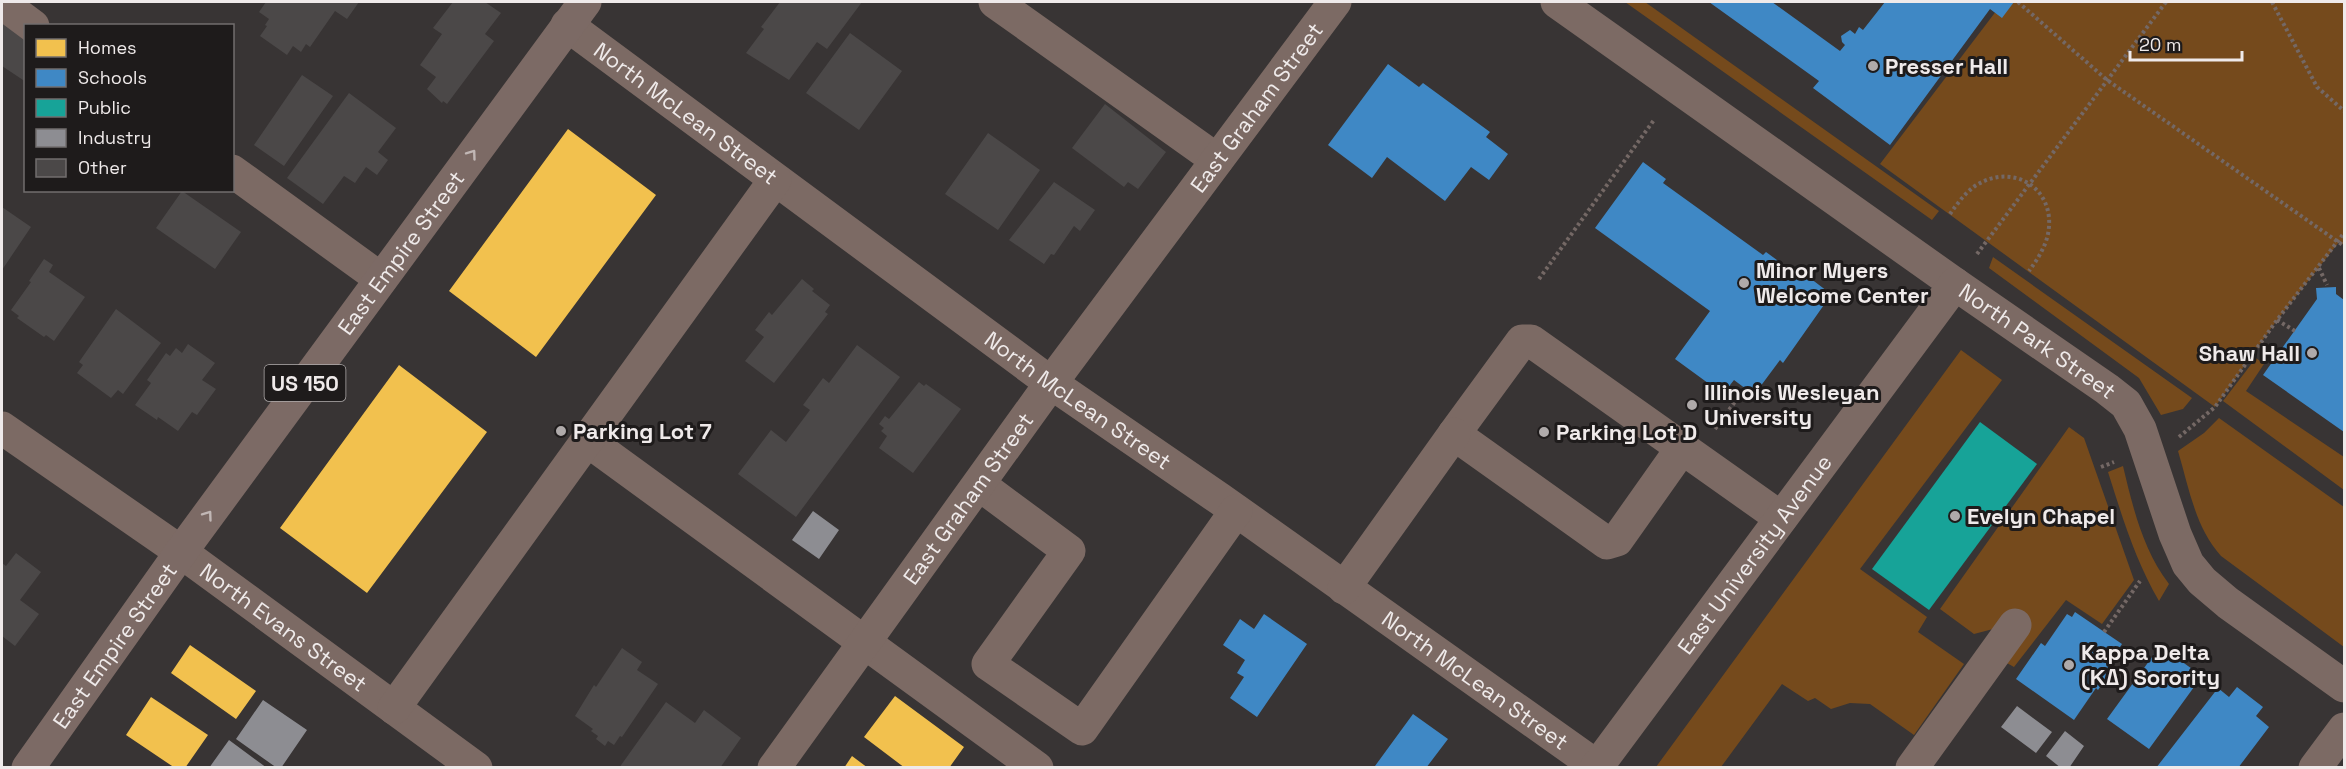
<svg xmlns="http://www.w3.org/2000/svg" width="2346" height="769" font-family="'Space Grotesk',sans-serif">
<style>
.green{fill:#754a1c}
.homes{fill:#f2c14e}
.schools{fill:#3f88c5}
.public{fill:#17a398}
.industry{fill:#8d8d92}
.building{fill:#4b4848}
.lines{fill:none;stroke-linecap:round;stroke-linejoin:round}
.path{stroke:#746865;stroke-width:4;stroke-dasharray:3 3;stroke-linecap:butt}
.minor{stroke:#7c6a64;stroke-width:33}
.major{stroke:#7c6a65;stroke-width:33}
.oneway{stroke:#c1b7b5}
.poi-dot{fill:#afaaaa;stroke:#1e1b1b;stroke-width:2}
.labels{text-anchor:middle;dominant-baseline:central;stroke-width:6;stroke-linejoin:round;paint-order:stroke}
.shield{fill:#1e1b1b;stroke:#b0acac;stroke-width:1.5}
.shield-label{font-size:21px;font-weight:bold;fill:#efeaea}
.poi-label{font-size:22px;font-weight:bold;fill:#efeaea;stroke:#1e1b1b;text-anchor:start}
.street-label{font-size:22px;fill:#efeaea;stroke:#1e1b1b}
</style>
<rect width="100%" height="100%" fill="#383434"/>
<path class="green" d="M 1625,2 L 1645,2 L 1939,211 L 1932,220 Z
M 2003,2 L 2344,2 L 2344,245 L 2339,242 L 2277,320 L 2215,407 L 1880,164 Z
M 1993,257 L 2192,398 L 2183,409 L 2161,415 L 2139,378 L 1989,268 Z
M 1961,350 L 2002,380 L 1860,569 L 1927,617 L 1918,632 L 1964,664 L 1914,735 L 1870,704 L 1850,703 L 1831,709 L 1815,698 L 1808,701 L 1782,684 L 1721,767 L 1656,767 Z
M 2256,358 L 2264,364 L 2246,391 L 2344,457 L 2344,490 L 2223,401 Z
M 2219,418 L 2344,507 L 2344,647 L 2221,556 C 2195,527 2189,488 2178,451 L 2204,433 Z
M 2069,427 L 2084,438 L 2134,580 L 2102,624 L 2066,600 L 2014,667 L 2005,662 L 1993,629 L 1974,634 L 1940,609 Z
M 2123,466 C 2133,508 2143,550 2169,584 L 2159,601 C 2135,560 2122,516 2108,472 Z"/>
<path class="homes" d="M 568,129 L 656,195 L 536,357 L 449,291 Z
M 399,365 L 487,432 L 367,593 L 280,528 Z
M 190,645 L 256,691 L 236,719 L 171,673 Z
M 895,696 L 964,747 L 949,768 L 905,768 L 864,737 Z
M 151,697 L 208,735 L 185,768 L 175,768 L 126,735 Z
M 852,756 L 868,768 L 844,768 Z"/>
<path class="schools" d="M 1709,2 L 1772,2 L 1840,51 L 1845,45 L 1842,42 L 1841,36 L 1850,30 L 1855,34 L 1859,27 L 1863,30 L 1885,2 L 2014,2 L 2002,18 L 1990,9 L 1890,145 L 1813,88 L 1819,81 Z
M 1388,64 L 1419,87 L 1423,83 L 1490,132 L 1486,137 L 1508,154 L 1489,180 L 1471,167 L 1445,201 L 1387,157 L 1372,178 L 1328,145 Z
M 1643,162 L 1666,179 L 1663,183 L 1763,255 L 1766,252 L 1799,276 L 1802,272 L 1827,291 L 1822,299 L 1826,302 L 1783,363 L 1780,360 L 1754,395 L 1734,380 L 1723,394 L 1675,359 L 1710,311 L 1595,228 Z
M 2336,287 L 2336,294 L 2344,300 L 2344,432 L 2263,375 L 2317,299 L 2316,288 Z
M 2075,612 L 2122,644 L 2118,650 L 2120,651 L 2111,664 L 2114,666 L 2098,690 L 2096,688 L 2074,720 L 2016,679 L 2041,643 L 2045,646 L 2067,614 L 2072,617 Z
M 1264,614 L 1307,644 L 1257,717 L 1230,698 L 1244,677 L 1237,673 L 1245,660 L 1223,645 L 1240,619 L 1254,629 Z
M 2160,646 L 2202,676 L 2149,749 L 2107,719 Z
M 2237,687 L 2263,707 L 2256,716 L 2269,727 L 2238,768 L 2156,768 L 2218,688 L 2229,697 Z
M 1413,714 L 1448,739 L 1426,768 L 1376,768 L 1375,766 Z"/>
<path class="public" d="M 1980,422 L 2037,464 L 1929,610 L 1872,569 Z"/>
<path class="industry" d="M 813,511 L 839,530 L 819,559 L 792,540 Z
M 263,700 L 307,730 L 281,768 L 277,768 L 236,739 Z
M 2017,706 L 2052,732 L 2036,753 L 2001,727 Z
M 2065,731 L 2084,746 L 2069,768 L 2061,768 L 2046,756 Z
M 229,740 L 267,768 L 209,768 Z"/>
<path class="building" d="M 266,2 L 359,2 L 347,19 L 335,11 L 310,47 L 306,44 L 301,52 L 293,46 L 287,55 L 260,36 L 267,26 L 265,25 L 269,19 L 259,12 Z
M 453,2 L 485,2 L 501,13 L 485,34 L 494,41 L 447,104 L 443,101 L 442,103 L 427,89 L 436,77 L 420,65 L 442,34 L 433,28 Z
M 780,2 L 862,2 L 827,49 L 817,42 L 789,80 L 746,53 L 764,29 L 761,27 Z
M 2,21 L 26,36 L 26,82 L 2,66 Z
M 850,33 L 902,71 L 859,130 L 806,93 Z
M 302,75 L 333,96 L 284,166 L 254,145 Z
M 349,93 L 396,128 L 378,152 L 388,160 L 377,175 L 366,167 L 355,183 L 344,176 L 323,204 L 287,178 Z
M 1105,104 L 1166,152 L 1138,189 L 1128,182 L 1124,187 L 1072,148 Z
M 988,133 L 1040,170 L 998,230 L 945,194 Z
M 1054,182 L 1095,210 L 1080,231 L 1074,226 L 1054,255 L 1051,254 L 1044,264 L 1009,240 Z
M 182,191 L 241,232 L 215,269 L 156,228 Z
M 2,207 L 31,227 L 2,270 Z
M 44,259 L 53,265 L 49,272 L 85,297 L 54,341 L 46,335 L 44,337 L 17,318 L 19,316 L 11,310 L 31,282 L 29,281 Z
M 802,279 L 814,289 L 812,291 L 830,305 L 825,312 L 828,314 L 774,383 L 745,361 L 764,337 L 755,330 L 769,312 L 772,315 Z
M 116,309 L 161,343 L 123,394 L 118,390 L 111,398 L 77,373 L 83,365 L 79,362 Z
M 188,344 L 215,363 L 202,380 L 216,389 L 197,415 L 192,412 L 178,431 L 158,417 L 157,420 L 135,405 L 151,383 L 147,380 L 166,353 L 170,356 L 176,348 L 182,353 Z
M 857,345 L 900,377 L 796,517 L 738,474 L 771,430 L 786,442 L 810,410 L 803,405 L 823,378 L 829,383 Z
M 919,382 L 924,386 L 926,384 L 961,409 L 913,473 L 879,448 L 887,436 L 881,431 L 884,428 L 879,424 L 885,416 L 889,419 Z
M 16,553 L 41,572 L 20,600 L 39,614 L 15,646 L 2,636 L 2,563 L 6,566 Z
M 622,648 L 642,662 L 637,670 L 658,684 L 622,737 L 620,736 L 614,745 L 608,741 L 605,746 L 596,739 L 598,736 L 591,731 L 593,729 L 575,716 L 594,685 L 596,687 Z
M 666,702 L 695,723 L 704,710 L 741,738 L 720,768 L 619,768 Z"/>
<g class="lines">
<path class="path" d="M 2018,2 L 2107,80 L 2344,246
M 2272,2 L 2317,87 L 2344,111
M 1950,214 C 1957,204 1965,193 1975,186 C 2013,161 2057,189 2048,234 C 2045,248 2037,260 2029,271
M 1977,254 L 2166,2
M 2319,268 L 2327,285
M 1539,279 L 1654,120
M 2277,320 L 2295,331
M 1715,429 L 1745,388
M 2179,437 L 2215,407 L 2277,320 L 2344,233
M 2101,467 L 2114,462
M 2104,632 L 2140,581"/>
<g class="minor">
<path d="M 995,2 L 1217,160"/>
<path id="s1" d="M 1557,2 L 1955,284 L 2107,389 L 2126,404 L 2140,429 L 2175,534 L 2188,564 L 2202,581 L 2228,603 L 2344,686"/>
<path d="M 2,3 L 33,26"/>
<path id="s2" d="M 567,25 L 1051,383 L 1220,499 L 1599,768"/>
<path d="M 232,171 L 381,279"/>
<path id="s3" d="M 2,428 L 181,552 L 476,768"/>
<path d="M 588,441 L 1037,768"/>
<path d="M 1682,448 L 1617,540 L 1607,543 L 1454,434 L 1522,341 L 1531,341 L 1781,518"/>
<path d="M 980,485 L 1069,551 L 988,664 L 1082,729 L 1236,511"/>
<path d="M 1344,588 L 1454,434"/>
<path d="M 394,708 L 775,180"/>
<path id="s4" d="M 774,768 L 1051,383 L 1335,2"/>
<path id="s5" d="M 1596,768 L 1955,284"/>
<path d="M 1912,768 L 2015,625"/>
<path d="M 2315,768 L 2344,729"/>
</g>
<path class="major" id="s6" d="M 28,768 L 181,552 L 585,2"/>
</g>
<defs><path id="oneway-chevron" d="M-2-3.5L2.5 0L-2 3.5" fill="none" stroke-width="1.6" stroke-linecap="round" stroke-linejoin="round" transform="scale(1.5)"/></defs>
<g class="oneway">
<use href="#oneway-chevron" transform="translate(472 154) rotate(-54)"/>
<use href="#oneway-chevron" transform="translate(208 515) rotate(-54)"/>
</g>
<g class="poi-dot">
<circle cx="1873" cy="66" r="6"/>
<circle cx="1744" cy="283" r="6"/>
<circle cx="2312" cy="353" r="6"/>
<circle cx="1692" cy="405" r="6"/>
<circle cx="561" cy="431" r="6"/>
<circle cx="1544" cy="432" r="6"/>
<circle cx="1955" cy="516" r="6"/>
<circle cx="2069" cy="665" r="6"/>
</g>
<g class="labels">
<rect class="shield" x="264.5" y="365" width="81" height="36" rx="4.5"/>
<g class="shield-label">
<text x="305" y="383">US 150</text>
</g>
<g class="poi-label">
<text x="1885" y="66">Presser Hall</text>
<text x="1756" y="270">Minor Myers<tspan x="1756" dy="25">Welcome Center</tspan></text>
<text x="2300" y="353" text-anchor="end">Shaw Hall</text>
<text x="1704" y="392">Illinois Wesleyan<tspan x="1704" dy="25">University</tspan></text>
<text x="573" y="431">Parking Lot 7</text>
<text x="1556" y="432">Parking Lot D</text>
<text x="1967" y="516">Evelyn Chapel</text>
<text x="2081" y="652">Kappa Delta<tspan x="2081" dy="25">(ΚΔ) Sorority</tspan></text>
</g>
<g class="street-label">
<text stroke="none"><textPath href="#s4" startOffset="818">East Graham Street</textPath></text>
<text stroke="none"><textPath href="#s2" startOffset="148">North McLean Street</textPath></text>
<text stroke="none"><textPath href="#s6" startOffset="636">East Empire Street</textPath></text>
<text stroke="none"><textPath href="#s1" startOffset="588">North Park Street</textPath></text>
<text stroke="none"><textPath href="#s2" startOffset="634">North McLean Street</textPath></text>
<text stroke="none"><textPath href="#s4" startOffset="332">East Graham Street</textPath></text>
<text stroke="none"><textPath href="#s5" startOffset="266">East University Avenue</textPath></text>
<text stroke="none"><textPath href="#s3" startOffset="345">North Evans Street</textPath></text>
<text stroke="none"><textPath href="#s6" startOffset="150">East Empire Street</textPath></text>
<text stroke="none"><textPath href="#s2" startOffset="1120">North McLean Street</textPath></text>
</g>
</g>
<rect width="2346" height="769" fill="none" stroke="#efeaea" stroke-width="6"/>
<rect x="24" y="24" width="210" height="168" fill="#1e1b1b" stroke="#726e6e" stroke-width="1.5"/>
<rect x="36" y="39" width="30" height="18" fill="#f2c14e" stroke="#726e6e" stroke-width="1.5"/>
<text x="78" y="54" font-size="18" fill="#efeaea">Homes</text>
<rect x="36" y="69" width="30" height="18" fill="#3f88c5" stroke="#726e6e" stroke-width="1.5"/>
<text x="78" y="84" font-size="18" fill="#efeaea">Schools</text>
<rect x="36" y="99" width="30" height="18" fill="#17a398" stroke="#726e6e" stroke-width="1.5"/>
<text x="78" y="114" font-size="18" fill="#efeaea">Public</text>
<rect x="36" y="129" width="30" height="18" fill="#8d8d92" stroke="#726e6e" stroke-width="1.5"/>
<text x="78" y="144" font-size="18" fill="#efeaea">Industry</text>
<rect x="36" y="159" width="30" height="18" fill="#4b4848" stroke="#726e6e" stroke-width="1.5"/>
<text x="78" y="174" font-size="18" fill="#efeaea">Other</text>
<path d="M2130 51v9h112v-9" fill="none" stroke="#efeaea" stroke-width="3"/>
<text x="2139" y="51" font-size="18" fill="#efeaea" stroke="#1e1b1b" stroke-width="4.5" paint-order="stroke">20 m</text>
</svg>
